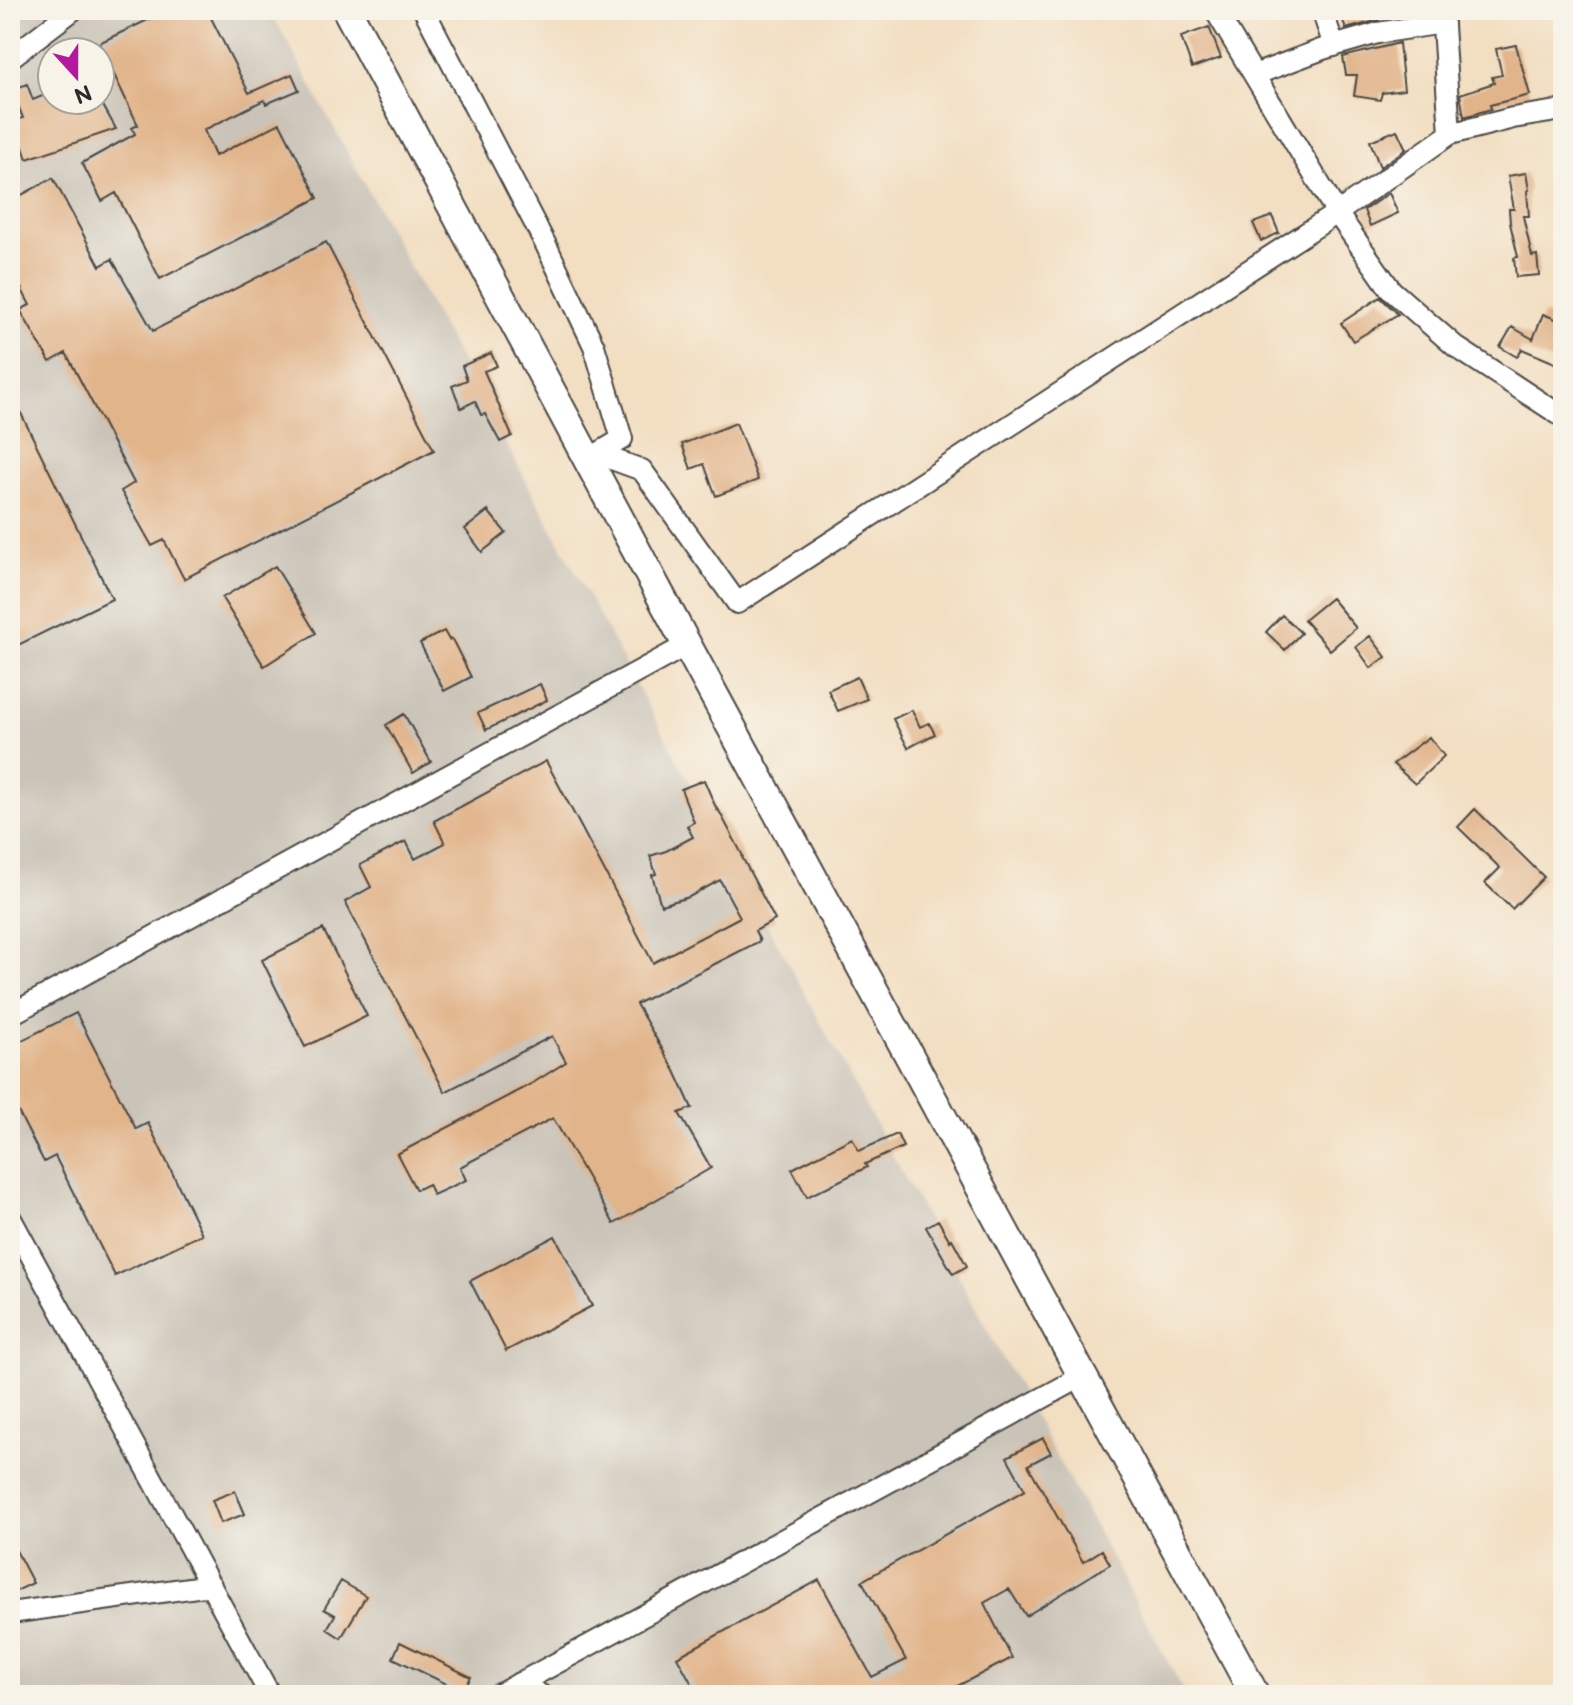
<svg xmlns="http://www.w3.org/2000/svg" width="1573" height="1705" font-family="'Balsamiq Sans',sans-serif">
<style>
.industrial{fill:#cac3b8;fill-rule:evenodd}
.building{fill:#e1b48a}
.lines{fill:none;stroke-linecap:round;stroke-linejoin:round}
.street-casing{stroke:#494642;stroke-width:24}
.secondary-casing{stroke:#494642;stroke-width:32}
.street{stroke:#fff;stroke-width:20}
.secondary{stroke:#fff;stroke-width:28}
</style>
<rect width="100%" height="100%" fill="#f7f3e8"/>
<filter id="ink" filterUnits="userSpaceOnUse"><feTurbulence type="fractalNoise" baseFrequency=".0125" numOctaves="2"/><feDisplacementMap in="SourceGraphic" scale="16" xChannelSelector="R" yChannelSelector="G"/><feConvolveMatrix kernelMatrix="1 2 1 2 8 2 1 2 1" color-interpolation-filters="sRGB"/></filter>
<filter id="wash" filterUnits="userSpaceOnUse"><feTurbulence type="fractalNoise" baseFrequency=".006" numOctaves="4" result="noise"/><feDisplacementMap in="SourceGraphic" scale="32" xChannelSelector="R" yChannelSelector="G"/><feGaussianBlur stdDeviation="1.8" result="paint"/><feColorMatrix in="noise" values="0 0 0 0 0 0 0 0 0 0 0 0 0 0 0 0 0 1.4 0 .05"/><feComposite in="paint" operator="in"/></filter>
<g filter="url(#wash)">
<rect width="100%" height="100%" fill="#f2dec1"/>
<path class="industrial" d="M 10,10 L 270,10 L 1186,1695 L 10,1695 ZM 52,52 L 100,52 L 100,100 L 52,100 Z"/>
<g id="blocks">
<path class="building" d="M 146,10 L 207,10 L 249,93 L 292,74 L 299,90 L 266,104 L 264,100 L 204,130 L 215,156 L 280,123 L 318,198 L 160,279 L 116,193 L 102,201 L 82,163 L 135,134 L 132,128 L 138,125 L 99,43 L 150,19 Z
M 1339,10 L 1375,10 L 1379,20 L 1346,29 Z
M 1209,27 L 1221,58 L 1192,68 L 1181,37 Z
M 1399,43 L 1404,90 L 1382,93 L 1380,100 L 1354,96 L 1357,75 L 1346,75 L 1343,57 Z
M 1516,45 L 1530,95 L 1490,105 L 1491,109 L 1464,117 L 1460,94 L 1494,83 L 1492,77 L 1502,75 L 1496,49 Z
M 27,84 L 33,100 L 52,92 L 52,100 L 100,100 L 116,129 L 27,159 L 14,121 L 23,118 L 12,90 Z
M 1397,130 L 1406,149 L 1380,167 L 1370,141 Z
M 1526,173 L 1529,190 L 1527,191 L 1529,216 L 1523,216 L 1532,256 L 1537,255 L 1539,275 L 1516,277 L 1514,258 L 1518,257 L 1510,223 L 1509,209 L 1514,209 L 1508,176 Z
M 53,178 L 100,266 L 112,259 L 153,331 L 326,242 L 434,450 L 184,579 L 164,540 L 152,546 L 121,491 L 134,483 L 66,353 L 50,362 L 20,310 L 30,305 L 10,267 L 10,201 Z
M 1389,193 L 1398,213 L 1370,226 L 1364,210 Z
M 1272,216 L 1279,233 L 1261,241 L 1253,223 Z
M 1380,297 L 1398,314 L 1353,341 L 1341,323 Z
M 1543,314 L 1563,322 L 1563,341 L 1558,353 L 1563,356 L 1562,366 L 1522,349 L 1517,357 L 1500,347 L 1512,327 L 1533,339 Z
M 491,353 L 497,366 L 484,371 L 512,436 L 500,442 L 485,414 L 481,415 L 475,401 L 461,408 L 452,386 L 467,380 L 462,366 Z
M 10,391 L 112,599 L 10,649 Z
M 736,423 L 758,480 L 716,496 L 704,464 L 691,469 L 682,444 Z
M 488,511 L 506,533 L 482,552 L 465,529 Z
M 275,566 L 316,633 L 264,666 L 222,598 Z
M 1331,598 L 1356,628 L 1330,650 L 1304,620 Z
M 1282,615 L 1301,633 L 1285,650 L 1266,632 Z
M 444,631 L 449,640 L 452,639 L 471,677 L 444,691 L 420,643 Z
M 1370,636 L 1386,657 L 1371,668 L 1356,647 Z
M 857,677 L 867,699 L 838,711 L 828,690 Z
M 540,684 L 547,700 L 486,730 L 478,713 Z
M 912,710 L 920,727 L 929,723 L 935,734 L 908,748 L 893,719 Z
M 404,714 L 431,762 L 413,773 L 386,725 Z
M 1429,737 L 1444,756 L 1415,784 L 1393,764 Z
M 546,761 L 653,963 L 740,917 L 720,880 L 689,897 L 661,905 L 652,875 L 656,874 L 650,856 L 666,851 L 693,837 L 687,826 L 694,822 L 681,789 L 704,780 L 717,810 L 718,809 L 743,856 L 742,857 L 775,920 L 755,931 L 760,941 L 636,1004 L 675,1071 L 692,1108 L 679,1113 L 711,1168 L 614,1224 L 553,1118 L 460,1167 L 466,1180 L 433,1195 L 428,1184 L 416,1190 L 397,1154 L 533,1083 L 566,1062 L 552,1036 L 445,1092 L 345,902 L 371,887 L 360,865 L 406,841 L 415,859 L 445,843 L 434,821 Z
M 1475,809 L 1544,877 L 1512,909 L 1485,883 L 1500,868 L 1458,827 Z
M 323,929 L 367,1016 L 305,1047 L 262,960 Z
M 76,1013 L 136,1129 L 148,1123 L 202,1234 L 115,1276 L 55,1156 L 44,1162 L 10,1096 L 10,1046 Z
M 897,1134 L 903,1147 L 865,1164 L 867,1167 L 807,1197 L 792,1169 L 852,1138 L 859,1151 Z
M 938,1220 L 950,1241 L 952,1239 L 967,1266 L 953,1274 L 926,1227 Z
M 555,1236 L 592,1306 L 506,1351 L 470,1281 Z
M 1043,1438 L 1051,1453 L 1028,1465 L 1083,1562 L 1102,1550 L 1110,1564 L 1026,1616 L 1009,1589 L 984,1603 L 1012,1658 L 940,1695 L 698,1695 L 677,1657 L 819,1580 L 872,1677 L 906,1660 L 862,1581 L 1025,1490 L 1007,1457 Z
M 235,1491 L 245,1514 L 221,1523 L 212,1500 Z
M 10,1539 L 33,1583 L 10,1594 Z
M 341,1581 L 366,1596 L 341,1638 L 327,1629 L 335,1615 L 324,1609 Z
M 400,1642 L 471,1677 L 463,1692 L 393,1658 Z"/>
</g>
</g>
<g filter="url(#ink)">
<use href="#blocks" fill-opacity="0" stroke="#494642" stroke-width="2"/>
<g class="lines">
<g class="street-casing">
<path id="street" d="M 424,10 L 547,247 L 594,346 L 622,439 L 592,457
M 1215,10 L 1337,213 L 1391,290 L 1456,347 L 1563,417
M 1322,10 L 1334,46
M 1442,10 L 1450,134
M 10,58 L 73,10
M 1254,75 L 1323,49 L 1378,33 L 1443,23
M 587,459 L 609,458 L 642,470 L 737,603 L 1337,213 L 1450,134 L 1513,118 L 1563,110
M 10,1015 L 687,645
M 10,1217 L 270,1695
M 10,1613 L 211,1585
M 519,1683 L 541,1695
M 498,1695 L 1083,1376"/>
</g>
<g class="secondary-casing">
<path id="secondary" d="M 347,10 L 687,645 L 1255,1695"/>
</g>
<use href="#street" class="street"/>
<use href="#secondary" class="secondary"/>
</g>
</g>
<rect width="1573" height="1705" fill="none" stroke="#f7f3e8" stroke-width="40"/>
<g transform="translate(76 76) rotate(159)"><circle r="38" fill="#f7f3e8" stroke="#a5a39c" stroke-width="2"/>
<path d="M0-6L14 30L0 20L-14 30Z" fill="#b5179e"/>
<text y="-12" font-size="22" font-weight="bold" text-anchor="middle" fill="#2b2b2b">N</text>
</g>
</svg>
